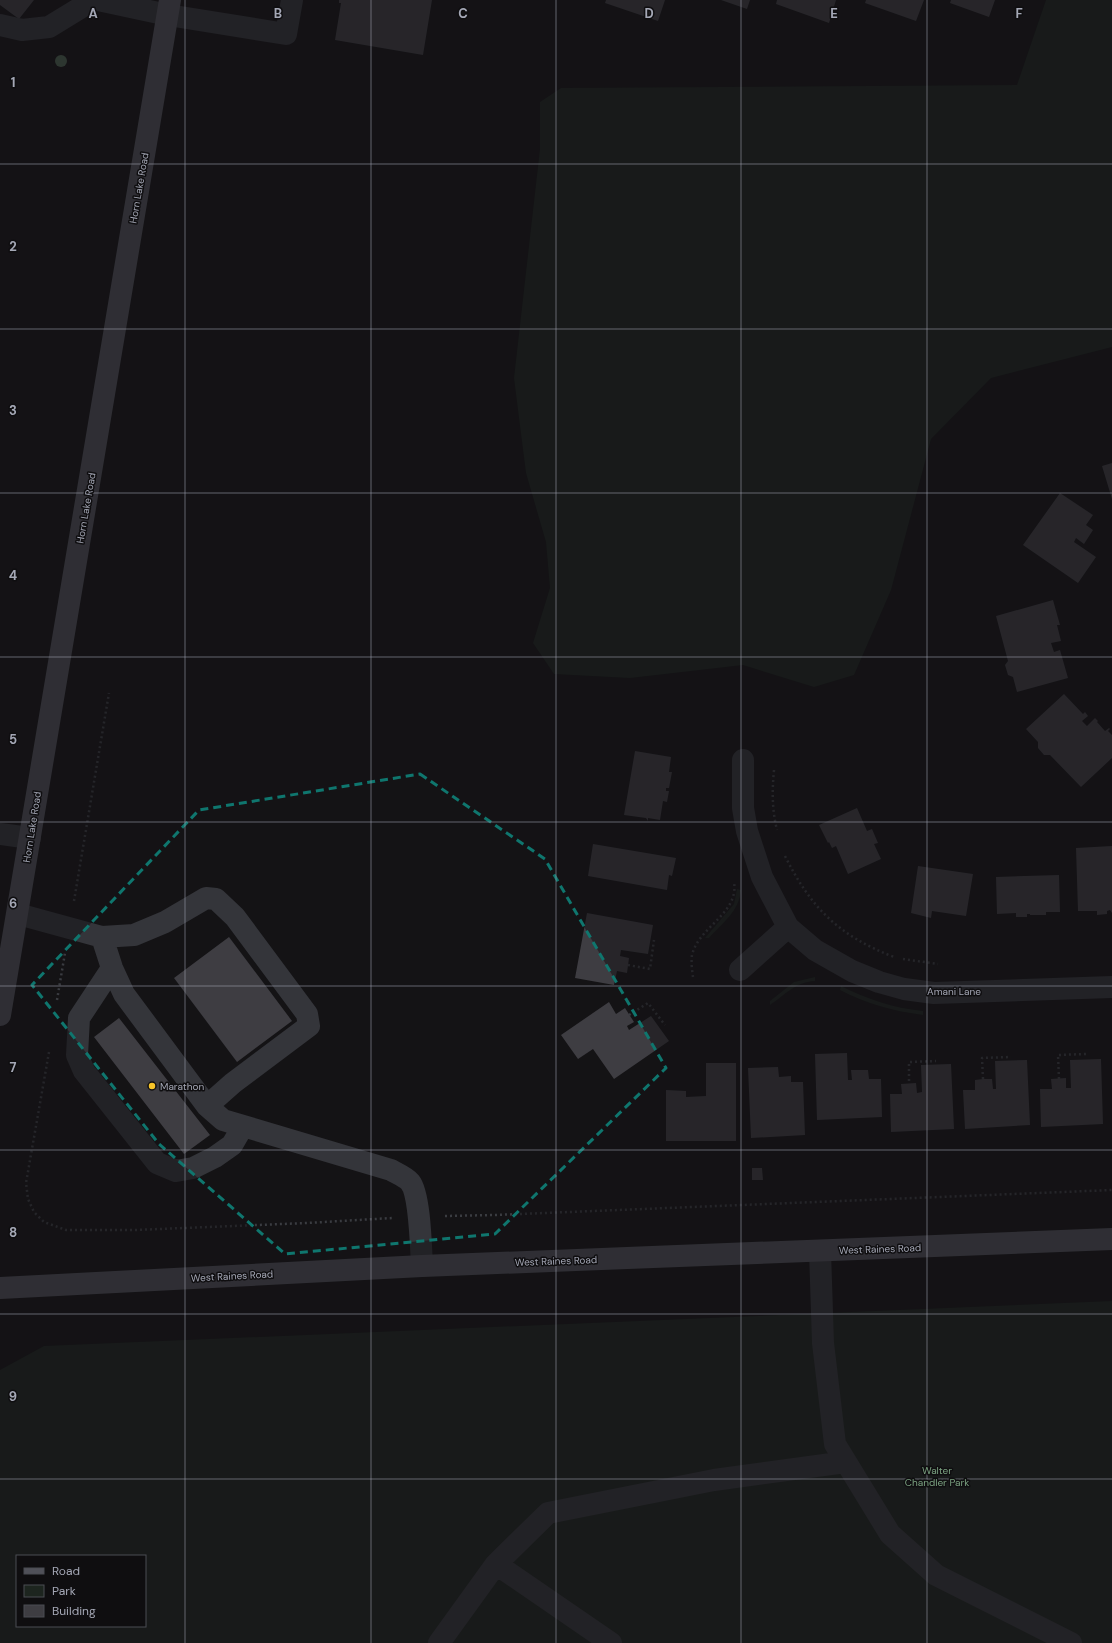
<svg xmlns="http://www.w3.org/2000/svg" width="1112" height="1643" font-family="'DM Sans',sans-serif">
<style>
.green{fill:#1d251f;fill-rule:evenodd}
.building{fill:#3e3d42}
.lines{fill:none;stroke-linecap:round;stroke-linejoin:round}
.path{stroke:#3a3c41;stroke-width:2.5;stroke-dasharray:2 3;stroke-linecap:butt}
.minor{stroke:#34353a;stroke-width:22}
.major{stroke:#505159;stroke-width:22}
.tree{fill:#4d6250}
.marked{fill:none;stroke:#0f766e;stroke-width:3;stroke-dasharray:8 5;stroke-linejoin:round}
.grid{fill:none;stroke:#a5a8b6;stroke-width:1;stroke-opacity:0.55}
.poi-dot{fill:#f7c429;stroke:#0f0e10;stroke-width:1.5}
.labels{text-anchor:middle;dominant-baseline:central;stroke-width:3;stroke-linejoin:round;paint-order:stroke}
.street-label{font-size:10px;fill:#a5a8b6;stroke:#0f0e10}
.poi-label{font-size:10px;fill:#a5a8b6;stroke:#0f0e10;text-anchor:start}
.park-label{font-size:10px;fill:#7ba281;stroke:#0f0e10}
.grid-label{font-size:13px;text-anchor:middle;font-weight:bold;fill:#a5a8b6;stroke:#0f0e10;stroke-width:3;stroke-linejoin:round;paint-order:stroke}
</style>
<rect width="100%" height="100%" fill="#141315"/>
<path class="green" d="M 1046,0 L 1112,0 L 1112,347 L 991,378 L 931,439 L 891,590 L 854,675 L 814,687 L 743,665 L 630,678 L 554,674 L 533,643 L 550,588 L 546,542 L 526,473 L 514,378 L 540,149 L 540,102 L 561,88 L 1017,85 Z
M 737,889 L 741,890 C 739,912 722,923 709,938 L 705,938 L 734,904 Z
M 815,977 L 815,981 C 795,982 785,995 770,1005 L 770,1001 L 794,982 Z
M 841,986 C 867,999 893,1008 923,1011 L 923,1015 C 893,1011 867,1004 840,990 Z
M 1112,1301 L 1112,1643 L 0,1643 L 0,1370 L 44,1346 ZM 17,1556 L 145,1556 L 145,1626 L 17,1626 Z"/>
<path class="building" d="M 0,0 L 34,0 L 19,19 L 0,5 Z
M 339,0 L 432,0 L 423,55 L 335,40 L 341,3 L 339,3 Z
M 606,0 L 665,0 L 658,21 L 605,3 Z
M 721,0 L 750,0 L 747,9 Z
M 777,0 L 836,0 L 829,23 L 776,4 Z
M 866,0 L 924,0 L 916,21 L 865,3 Z
M 951,0 L 995,0 L 989,17 L 950,3 Z
M 1112,463 L 1112,499 L 1102,466 Z
M 1060,493 L 1093,515 L 1086,525 L 1093,530 L 1084,544 L 1076,538 L 1074,542 L 1096,557 L 1078,583 L 1023,545 Z
M 1053,600 L 1060,625 L 1057,625 L 1061,641 L 1051,643 L 1054,652 L 1060,650 L 1068,678 L 1017,692 L 1013,677 L 1008,675 L 1005,665 L 1008,661 L 996,616 Z
M 1064,694 L 1083,714 L 1085,712 L 1088,716 L 1082,721 L 1087,726 L 1095,718 L 1098,721 L 1097,722 L 1105,731 L 1109,728 L 1110,729 L 1108,731 L 1112,735 L 1112,758 L 1081,787 L 1050,755 L 1044,755 L 1038,748 L 1038,742 L 1026,729 Z
M 635,751 L 671,757 L 669,772 L 672,772 L 669,788 L 666,788 L 666,791 L 669,791 L 667,802 L 663,801 L 660,820 L 648,818 L 648,821 L 646,818 L 624,815 Z
M 857,808 L 867,831 L 872,829 L 878,843 L 874,844 L 881,859 L 848,874 L 836,846 L 832,848 L 829,842 L 828,843 L 819,825 Z
M 593,844 L 676,858 L 672,876 L 669,875 L 667,890 L 588,876 Z
M 1112,846 L 1112,913 L 1110,910 L 1107,911 L 1107,914 L 1097,915 L 1097,911 L 1078,911 L 1076,848 Z
M 918,866 L 973,874 L 966,916 L 932,911 L 931,918 L 911,913 Z
M 1059,875 L 1060,912 L 1046,912 L 1046,915 L 1030,915 L 1030,914 L 1027,914 L 1027,917 L 1016,917 L 1016,913 L 997,914 L 996,877 Z
M 587,913 L 653,925 L 648,954 L 621,950 L 620,956 L 629,958 L 627,973 L 617,971 L 614,985 L 575,978 Z
M 229,937 L 292,1021 L 237,1062 L 174,978 Z
M 609,1002 L 616,1014 L 625,1008 L 634,1022 L 627,1026 L 629,1030 L 651,1016 L 669,1041 L 614,1079 L 593,1049 L 578,1059 L 561,1035 Z
M 119,1018 L 210,1135 L 184,1154 L 94,1037 Z
M 847,1053 L 848,1080 L 852,1080 L 851,1070 L 868,1070 L 869,1079 L 881,1079 L 882,1117 L 817,1120 L 815,1054 Z
M 1101,1059 L 1103,1124 L 1041,1127 L 1040,1089 L 1052,1089 L 1051,1079 L 1066,1078 L 1066,1088 L 1071,1088 L 1070,1060 Z
M 1027,1060 L 1030,1125 L 965,1129 L 963,1090 L 975,1090 L 975,1080 L 983,1079 L 992,1079 L 993,1089 L 996,1089 L 995,1061 Z
M 706,1063 L 736,1063 L 736,1141 L 666,1141 L 666,1090 L 686,1091 L 686,1097 L 706,1096 Z
M 951,1064 L 954,1129 L 891,1132 L 890,1094 L 902,1094 L 901,1084 L 916,1083 L 917,1093 L 922,1092 L 921,1065 Z
M 778,1067 L 779,1077 L 791,1076 L 791,1082 L 803,1082 L 805,1135 L 751,1138 L 748,1068 Z
M 752,1168 L 762,1168 L 763,1180 L 752,1180 Z"/>
<g class="lines">
<path class="path" d="M 774,770 C 772,791 772,810 777,830
M 785,856 C 811,908 839,936 894,957
M 74,901 L 109,693
M 903,959 L 938,964
M 628,965 L 650,969 L 654,940
M 693,977 C 692,970 691,962 692,955 C 699,926 739,914 734,882
M 57,1000 L 65,953
M 629,1015 L 648,1003 L 665,1025
M 49,1052 L 26,1183 L 28,1199 L 34,1212 L 44,1222 L 66,1230 L 135,1230 L 307,1223 L 392,1218
M 983,1079 L 982,1058 L 1011,1057
M 1059,1079 L 1058,1055 L 1086,1054
M 909,1081 L 909,1062 L 936,1061
M 445,1216 L 495,1215 L 1112,1190"/>
<path class="minor" d="M 98,0 L 168,15 L 286,34 L 292,0
M 0,25 L 22,30 L 49,27 L 93,0
M 743,760 L 743,808 L 747,831 L 762,877 L 788,927 L 815,950 L 852,971 L 879,982 L 904,989 L 934,993 L 1112,987
M 0,834 L 30,838
M 18,914 L 102,937 L 112,968 L 124,994 L 207,1106 L 223,1120 L 391,1170 C 396,1173 406,1177 410,1182 C 420,1194 421,1249 422,1266
M 102,937 L 134,935 L 165,922 L 206,898 L 216,899 L 235,917 L 307,1014 L 309,1026 L 233,1083 L 207,1106
M 112,968 L 79,1018 L 77,1055 L 84,1071 L 157,1163 L 176,1171 L 193,1168 L 215,1157 L 232,1145 L 243,1126
M 740,970 L 788,927
M 820,1251 L 823,1343 L 835,1444 L 890,1534 L 936,1575 L 1071,1643
M 496,1564 L 611,1643
M 439,1643 L 496,1564 L 548,1513 L 714,1480 L 846,1462"/>
<path class="major" d="M 0,1015 L 170,0
M 0,1288 L 422,1266 L 1112,1239"/>
</g>
<circle class="tree" cx="61" cy="61" r="6"/>
<path d="M0 0H1112V1643H0ZM 420,774 L 545,859 L 666,1068 L 495,1234 L 285,1254 L 159,1144 L 32,985 L 199,810 Z" fill="#141315" fill-opacity=".55" fill-rule="evenodd"/>
<path class="marked" d="M 420,774 L 545,859 L 666,1068 L 495,1234 L 285,1254 L 159,1144 L 32,985 L 199,810 Z"/>
<path class="grid" d="M 185,0 L 185,1643M 371,0 L 371,1643M 556,0 L 556,1643M 741,0 L 741,1643M 927,0 L 927,1643M 0,164 L 1112,164M 0,329 L 1112,329M 0,493 L 1112,493M 0,657 L 1112,657M 0,822 L 1112,822M 0,986 L 1112,986M 0,1150 L 1112,1150M 0,1314 L 1112,1314M 0,1479 L 1112,1479"/>
<circle class="poi-dot" cx="152" cy="1086" r="4"/>
<g class="labels">
<g class="street-label">
<text transform="translate(139 188) rotate(-80)">Horn Lake Road</text>
<text transform="translate(86 508) rotate(-80)">Horn Lake Road</text>
<text transform="translate(32 827) rotate(-81)">Horn Lake Road</text>
<text x="954" y="991">Amani Lane</text>
<text transform="translate(880 1249) rotate(-2)">West Raines Road</text>
<text transform="translate(556 1261) rotate(-2)">West Raines Road</text>
<text transform="translate(232 1276) rotate(-3)">West Raines Road</text>
</g>
<g class="poi-label">
<text x="160" y="1086">Marathon</text>
</g>
<g class="park-label">
<text x="937" y="1470">Walter<tspan x="937" dy="12">Chandler Park</tspan></text>
</g>
</g>
<g class="grid-label">
<text x="93" y="18">A</text>
<text x="278" y="18">B</text>
<text x="463" y="18">C</text>
<text x="649" y="18">D</text>
<text x="834" y="18">E</text>
<text x="1019" y="18">F</text>
<text x="13" y="87">1</text>
<text x="13" y="251">2</text>
<text x="13" y="415">3</text>
<text x="13" y="580">4</text>
<text x="13" y="744">5</text>
<text x="13" y="908">6</text>
<text x="13" y="1072">7</text>
<text x="13" y="1237">8</text>
<text x="13" y="1401">9</text>
</g>
<rect x="16" y="1555" width="130" height="72" fill="#0f0e10" stroke="#4b4c52"/>
<rect x="24" y="1568" width="20" height="6" fill="#505159" stroke="#4b4c52"/>
<text x="52" y="1575" font-size="12" fill="#a5a8b6">Road</text>
<rect x="24" y="1585" width="20" height="12" fill="#1d251f" stroke="#4b4c52"/>
<text x="52" y="1595" font-size="12" fill="#a5a8b6">Park</text>
<rect x="24" y="1605" width="20" height="12" fill="#3e3d42" stroke="#4b4c52"/>
<text x="52" y="1615" font-size="12" fill="#a5a8b6">Building</text>
</svg>
